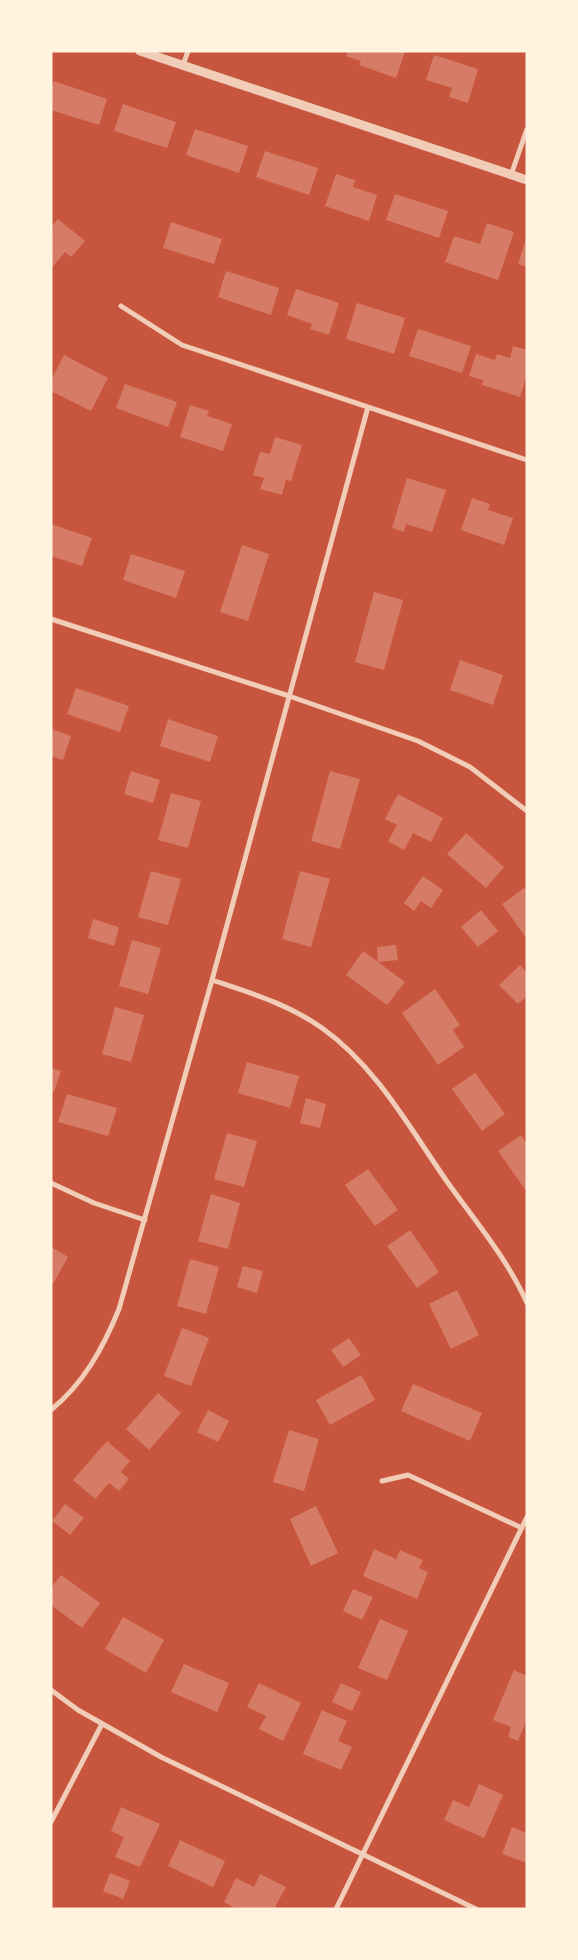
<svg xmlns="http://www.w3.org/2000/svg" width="578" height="1960" font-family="Barlow,sans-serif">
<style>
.building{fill:#d67c66}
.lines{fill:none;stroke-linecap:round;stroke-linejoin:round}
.minor{stroke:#f1ccb7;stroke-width:5}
.tertiary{stroke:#f1ccb7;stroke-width:9}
</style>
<rect width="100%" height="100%" fill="#c8553d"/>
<path class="building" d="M 348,51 L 402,51 L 405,52 L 396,78 L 359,65 L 361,61 L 346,56 Z
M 434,55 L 478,69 L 468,103 L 449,97 L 452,88 L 426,80 Z
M 54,81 L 107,99 L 99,125 L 51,110 L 51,90 Z
M 123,104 L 176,122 L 167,148 L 114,131 Z
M 195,129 L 248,146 L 239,173 L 186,155 Z
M 265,151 L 318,168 L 309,195 L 256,177 Z
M 336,174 L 355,180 L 353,187 L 377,195 L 369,221 L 325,206 Z
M 395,194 L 448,211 L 439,238 L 386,220 Z
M 58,219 L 85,241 L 71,257 L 65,252 L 51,269 L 51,227 Z
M 171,222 L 222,239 L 214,264 L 163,248 Z
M 487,223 L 514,232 L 498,280 L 445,262 L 454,236 L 480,244 Z
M 526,239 L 527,239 L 527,267 L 518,264 Z
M 226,271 L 279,288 L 271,315 L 218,297 Z
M 296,289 L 339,303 L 329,335 L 310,329 L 312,324 L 287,315 Z
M 357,303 L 405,318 L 394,354 L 346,339 Z
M 418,329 L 471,346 L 462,373 L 409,356 Z
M 513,346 L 527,350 L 527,375 L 520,397 L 482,385 L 483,380 L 469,376 L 476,354 L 495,360 L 497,354 L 510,358 Z
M 64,355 L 108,378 L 91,411 L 51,391 L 51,380 Z
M 125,384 L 177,402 L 168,427 L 116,408 Z
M 190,405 L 209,411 L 207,416 L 232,424 L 223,451 L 180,437 Z
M 275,437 L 302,445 L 291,481 L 286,480 L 282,495 L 260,489 L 264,478 L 253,475 L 260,452 L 270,454 Z
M 407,478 L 446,490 L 432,532 L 406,524 L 404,532 L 392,528 Z
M 472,498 L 490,504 L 488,510 L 513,518 L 504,545 L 461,530 Z
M 51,524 L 92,538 L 82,566 L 51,556 Z
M 242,545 L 269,554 L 248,621 L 220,612 Z
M 131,554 L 185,571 L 176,598 L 123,580 Z
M 374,592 L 403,600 L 384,670 L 355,662 Z
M 460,660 L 503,675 L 493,705 L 450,690 Z
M 76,688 L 129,706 L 120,732 L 67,714 Z
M 168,719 L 218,736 L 210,762 L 160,746 Z
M 51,729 L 71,736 L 63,760 L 51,756 Z
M 131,771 L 160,780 L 153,803 L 124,794 Z
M 330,771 L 360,779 L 340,849 L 311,841 Z
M 171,793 L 201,801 L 188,848 L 158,840 Z
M 398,794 L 443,818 L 431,842 L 413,833 L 404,850 L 388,841 L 397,825 L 385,819 Z
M 466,833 L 504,867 L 486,888 L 447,854 Z
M 151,871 L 181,879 L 168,925 L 138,917 Z
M 300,871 L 330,879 L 311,947 L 282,939 Z
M 423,876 L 443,890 L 431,908 L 421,901 L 414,911 L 404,903 Z
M 524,888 L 527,891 L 527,939 L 502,904 Z
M 481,910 L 498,931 L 478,947 L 461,927 Z
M 93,919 L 119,927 L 114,946 L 88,938 Z
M 132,940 L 161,948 L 148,994 L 119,986 Z
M 396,945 L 398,960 L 378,962 L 377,947 Z
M 363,951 L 405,982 L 387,1005 L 346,975 Z
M 520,965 L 527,973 L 527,996 L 518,1004 L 499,985 Z
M 435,989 L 460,1025 L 453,1030 L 464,1047 L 438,1065 L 402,1013 Z
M 115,1007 L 144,1015 L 131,1062 L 102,1054 Z
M 247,1062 L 299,1076 L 290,1108 L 238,1093 Z
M 51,1068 L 61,1071 L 54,1092 L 51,1091 Z
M 475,1073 L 505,1114 L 482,1131 L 452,1089 Z
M 67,1094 L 117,1108 L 108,1136 L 58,1122 Z
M 306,1098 L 326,1104 L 320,1128 L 300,1123 Z
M 227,1133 L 257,1141 L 244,1187 L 214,1179 Z
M 521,1135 L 527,1144 L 527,1192 L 498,1151 Z
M 368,1169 L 398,1210 L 375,1226 L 345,1185 Z
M 211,1194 L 240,1203 L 228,1249 L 198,1241 Z
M 410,1230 L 439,1272 L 417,1288 L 387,1246 Z
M 51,1247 L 68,1257 L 53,1284 L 51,1283 Z
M 190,1259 L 219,1267 L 206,1314 L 177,1306 Z
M 243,1266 L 263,1271 L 257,1293 L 237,1287 Z
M 457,1290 L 479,1335 L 451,1349 L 429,1304 Z
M 182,1328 L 209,1338 L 191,1386 L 164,1376 Z
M 349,1338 L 361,1355 L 343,1367 L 331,1350 Z
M 361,1375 L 375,1400 L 330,1425 L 316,1400 Z
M 413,1384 L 482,1413 L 470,1441 L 401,1411 Z
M 158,1393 L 181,1413 L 149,1450 L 126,1429 Z
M 208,1410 L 229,1421 L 218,1442 L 197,1432 Z
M 289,1430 L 319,1439 L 304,1491 L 273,1482 Z
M 107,1441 L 130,1461 L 121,1472 L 129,1479 L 119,1491 L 109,1483 L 95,1499 L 73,1480 Z
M 65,1504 L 84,1518 L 70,1535 L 52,1521 Z
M 316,1506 L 338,1553 L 311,1566 L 290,1519 Z
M 374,1549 L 396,1559 L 400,1550 L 423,1560 L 419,1568 L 428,1572 L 417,1599 L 363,1576 Z
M 61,1575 L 100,1603 L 82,1628 L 51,1605 L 51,1588 Z
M 353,1589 L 373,1597 L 362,1620 L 343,1611 Z
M 123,1617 L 164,1640 L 146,1673 L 105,1649 Z
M 380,1619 L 408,1631 L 387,1680 L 358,1668 Z
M 184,1664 L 229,1683 L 217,1712 L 171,1692 Z
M 514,1670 L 527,1676 L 527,1719 L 518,1741 L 508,1737 L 511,1727 L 493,1720 Z
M 259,1683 L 301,1703 L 283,1741 L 259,1729 L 266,1716 L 247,1707 Z
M 341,1683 L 361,1692 L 352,1711 L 332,1702 Z
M 322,1710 L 347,1721 L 338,1741 L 352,1747 L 341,1770 L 303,1754 Z
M 479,1784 L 503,1795 L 484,1838 L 444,1820 L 453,1800 L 469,1807 Z
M 121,1807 L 160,1824 L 140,1867 L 115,1857 L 124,1837 L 111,1831 Z
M 512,1827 L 527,1833 L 527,1863 L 502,1854 Z
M 180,1840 L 225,1861 L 213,1887 L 168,1866 Z
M 110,1873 L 130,1881 L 123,1899 L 103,1891 Z
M 260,1874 L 286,1887 L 274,1909 L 236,1909 L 224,1902 L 236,1878 L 254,1887 Z"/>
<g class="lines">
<path class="minor" d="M 183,65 L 188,51
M 511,175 L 527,129
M 121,306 L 182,345 L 527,460
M 51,619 L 289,696 L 418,741 L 470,767 L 527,811
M 212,980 C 251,993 288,1004 322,1028 C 376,1066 411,1130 448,1183 C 476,1222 508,1260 527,1303
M 51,1183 L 94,1203 L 145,1220
M 51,1410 C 84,1383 103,1348 119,1309 L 212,980 L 368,407
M 382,1481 L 408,1475 L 522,1528
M 51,1690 L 78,1710 L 161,1757 L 476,1909
M 51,1822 L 102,1724
M 336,1909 L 527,1517"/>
<path class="tertiary" d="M 140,51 L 527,180"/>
</g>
<rect width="578" height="1960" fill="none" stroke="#fff3e0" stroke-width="105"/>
</svg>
